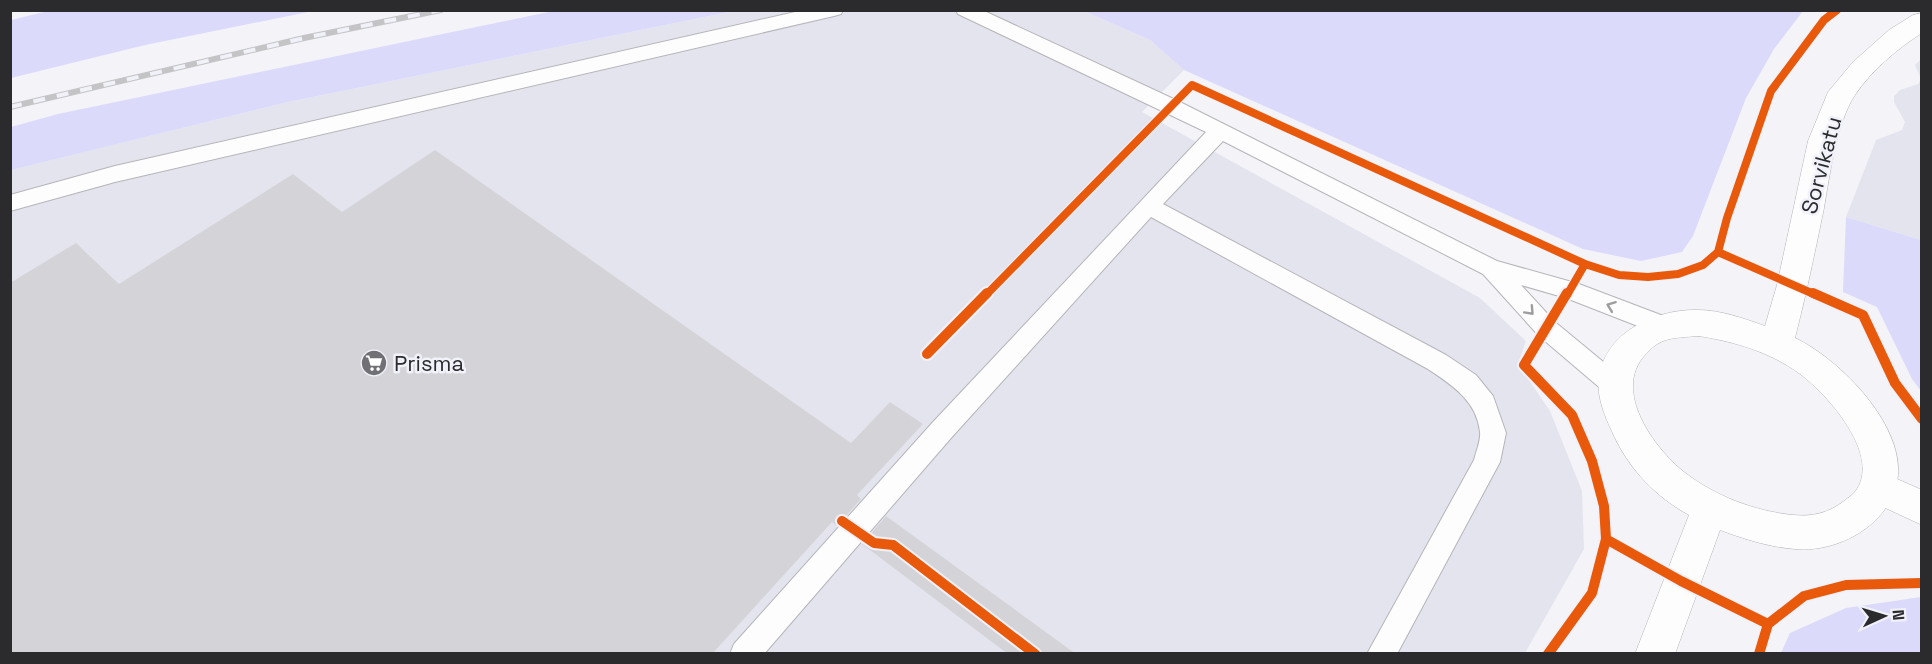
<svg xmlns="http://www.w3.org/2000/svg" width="1932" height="664" font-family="'Space Grotesk',sans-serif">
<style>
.built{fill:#e4e4ef}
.green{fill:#dbdafa}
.building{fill:#d4d4d8}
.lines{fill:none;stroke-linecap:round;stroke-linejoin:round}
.service-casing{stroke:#b5b5b9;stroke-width:2}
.minor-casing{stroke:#b5b5b9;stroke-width:1}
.tertiary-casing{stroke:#b5b5b9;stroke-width:1}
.service{fill:#fdfdfe;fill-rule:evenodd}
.minor{fill:#fdfdfe;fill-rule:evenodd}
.tertiary{fill:#fdfdfe;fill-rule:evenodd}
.rail-casing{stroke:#c4c4c6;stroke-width:6}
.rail{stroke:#f1f1fa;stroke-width:4;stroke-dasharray:12;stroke-linecap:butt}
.cycleway-far1-casing{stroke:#f1f1fa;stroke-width:10}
.cycleway-casing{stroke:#f1f1fa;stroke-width:14}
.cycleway-far1{stroke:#e8590c;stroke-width:8}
.cycleway{stroke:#e8590c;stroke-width:10}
.oneway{stroke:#9e9ea0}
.labels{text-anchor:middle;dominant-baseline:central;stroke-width:5;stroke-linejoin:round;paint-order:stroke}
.street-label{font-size:22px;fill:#2b2b2e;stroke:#f1f1fa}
.poi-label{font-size:22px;fill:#2b2b2e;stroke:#f1f1fa;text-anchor:start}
</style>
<rect width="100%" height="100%" fill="#f3f3f8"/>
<path class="built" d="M 734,11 L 1084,11 L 1150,40 L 1184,70 L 1142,112 L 1480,298 L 1526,341 L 1518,364 L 1550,411 L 1582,491 L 1584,549 L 1525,653 L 11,653 L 10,170 L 288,102 Z
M 1921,59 L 1921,240 L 1846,217 L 1876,140 L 1902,130 L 1905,122 L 1894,102 L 1894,96 L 1900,90 L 1918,84 L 1921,79 L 1915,65 Z"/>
<path class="green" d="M 52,10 L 313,10 L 313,11 L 145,45 L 11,78 L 11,20 Z
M 558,10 L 734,11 L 288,102 L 11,170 L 11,127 L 58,114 Z
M 1084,11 L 1803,11 L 1774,49 L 1746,98 L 1693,236 L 1682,252 L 1641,261 L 1583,249 L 1184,70 L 1150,40 Z
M 1846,217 L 1921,240 L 1921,391 L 1912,379 L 1877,307 L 1843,292 Z
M 1921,597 L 1921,653 L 1781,653 L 1790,633 L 1846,608 Z"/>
<path class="building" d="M 435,150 L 851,443 L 890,402 L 923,424 L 857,495 L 861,499 L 837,526 L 832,522 L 712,654 L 10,654 L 10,283 L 76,243 L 119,284 L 293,174 L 342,212 Z
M 886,516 L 1076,654 L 1008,654 L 862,544 Z"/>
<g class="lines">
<g class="service-casing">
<path id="service" d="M 804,10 L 843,10 L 841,14 L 834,16 L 115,182 L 10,211 L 10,195 L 115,166 Z
M 956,10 L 982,10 L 1178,101 L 1497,261 L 1579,284 L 1674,320 L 1678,327 L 1674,334 L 1666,337 L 1566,298 L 1521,285 L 1555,322 L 1624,379 L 1627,386 L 1624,393 L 1615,396 L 1606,393 L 1539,336 L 1483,274 L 1223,141 L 1163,204 L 1446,355 L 1476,375 L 1493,396 L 1506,433 L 1500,462 L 1397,654 L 1367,654 L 1474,460 C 1476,452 1481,440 1480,432 C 1477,401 1452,385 1428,369 L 1151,217 L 951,438 L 764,654 L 730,654 L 734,644 L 933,422 L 1206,132 L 958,14 Z"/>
</g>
<g class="minor-casing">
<path id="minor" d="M 1879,471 L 1922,490 L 1922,525 L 1866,499 L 1861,487 L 1866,475 Z"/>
</g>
<g class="tertiary-casing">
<path id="tertiary" d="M 1922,13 L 1922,33 C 1898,48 1871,71 1855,95 C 1836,124 1830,174 1824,208 C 1815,252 1806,295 1795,338 C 1840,359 1908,428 1897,482 C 1888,526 1837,553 1795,549 C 1769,547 1744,539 1720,530 L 1675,654 L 1635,654 L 1689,515 C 1656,497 1630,470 1614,436 C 1608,423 1601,408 1599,393 C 1594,338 1650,309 1698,310 C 1721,310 1745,319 1765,326 L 1777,285 L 1808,141 L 1828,92 L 1853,62 L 1889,30 L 1913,15 ZM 1699,336 C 1736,342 1770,352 1800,374 C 1827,394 1880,453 1857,489 C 1854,494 1849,497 1844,501 C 1829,513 1812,517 1793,515 C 1754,511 1715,496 1684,472 C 1654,448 1612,391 1645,355 C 1650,349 1656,344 1663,341 C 1674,337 1687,337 1699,336 Z"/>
</g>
<use href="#service" class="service"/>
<use href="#minor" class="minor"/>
<use href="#tertiary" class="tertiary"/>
<g class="rail-casing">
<path id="rail" d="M 10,107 L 304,38 L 441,10"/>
</g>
<use href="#rail" class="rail"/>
<g class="cycleway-far1-casing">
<path id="cycleway-far1" d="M 1718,252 L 1816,295
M 986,295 L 1192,85 L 1585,264
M 1567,295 L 1585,264 L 1619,275 L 1648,277 L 1678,274 L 1703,265 L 1718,252 L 1727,218 L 1771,91 L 1824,20 L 1837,10"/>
</g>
<g class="cycleway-casing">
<path id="cycleway" d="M 1813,293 L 1863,315 L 1895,383 L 1922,419
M 927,354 L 987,293
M 842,521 L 874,543 L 893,545 L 1035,654
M 1606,539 L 1681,581 L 1768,624
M 1548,654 L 1592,593 L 1606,539 L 1604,506 L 1592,461 L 1572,415 L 1524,365 L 1567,293
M 1759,654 L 1768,624 L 1804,596 L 1846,585 L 1922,583"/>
</g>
<use href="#cycleway-far1" class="cycleway-far1"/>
<use href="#cycleway" class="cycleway"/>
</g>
<defs><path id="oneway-chevron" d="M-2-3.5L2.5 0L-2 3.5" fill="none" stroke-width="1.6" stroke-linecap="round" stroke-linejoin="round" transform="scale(1.5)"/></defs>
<g class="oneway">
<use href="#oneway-chevron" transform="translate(1611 306) rotate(-159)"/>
<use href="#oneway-chevron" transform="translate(1530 311) rotate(47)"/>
</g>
<defs>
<g id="supermarket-disc" transform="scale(1.35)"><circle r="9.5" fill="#717175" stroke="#f1f1fa"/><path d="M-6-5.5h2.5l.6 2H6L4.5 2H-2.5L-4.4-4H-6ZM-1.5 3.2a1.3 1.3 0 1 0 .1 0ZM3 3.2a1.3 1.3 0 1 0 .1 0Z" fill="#fff"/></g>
</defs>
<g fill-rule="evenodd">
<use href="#supermarket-disc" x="374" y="363"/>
</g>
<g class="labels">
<g class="street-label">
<text transform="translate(1821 165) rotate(-75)">Sorvikatu</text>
</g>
<g class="poi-label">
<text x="394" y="363">Prisma</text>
</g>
</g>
<rect width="1932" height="664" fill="none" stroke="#2b2b2e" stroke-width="24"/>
<g transform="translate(1884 616) rotate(86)" stroke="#f1f1fa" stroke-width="4.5" paint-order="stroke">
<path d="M0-4.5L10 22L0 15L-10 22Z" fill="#2b2b2e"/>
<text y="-9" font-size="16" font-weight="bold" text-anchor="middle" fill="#2b2b2e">N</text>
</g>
</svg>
